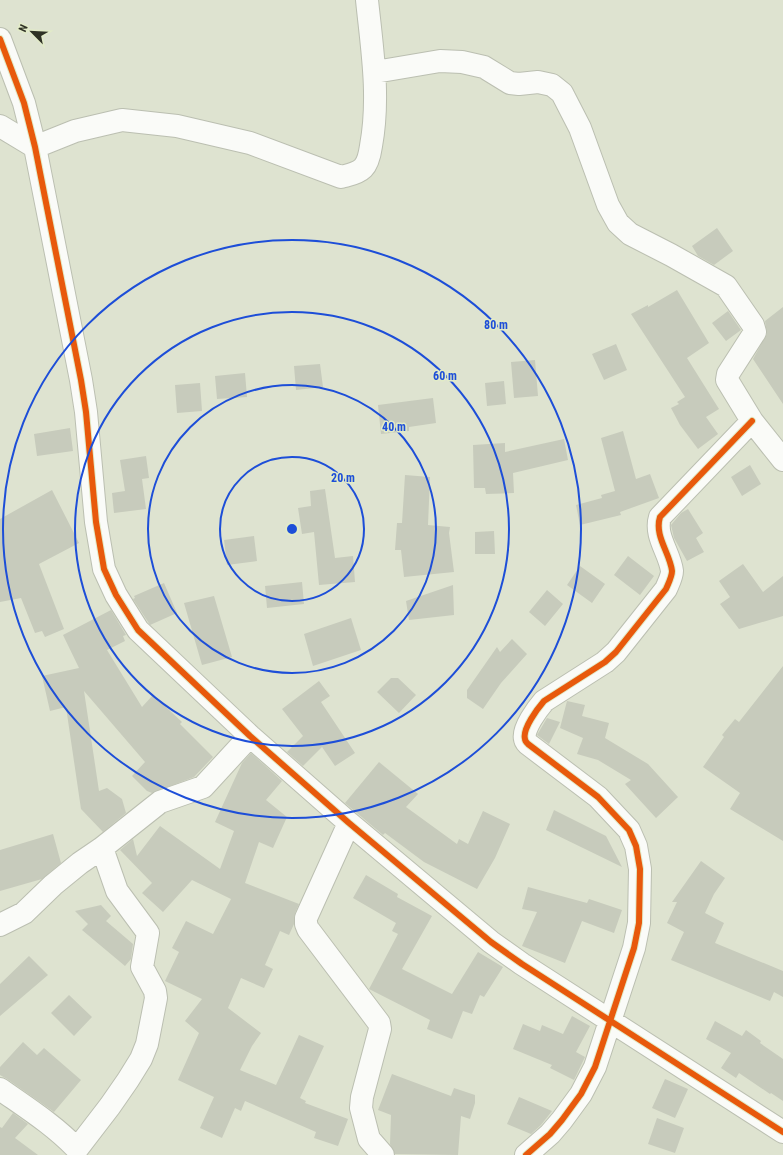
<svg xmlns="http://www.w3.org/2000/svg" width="783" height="1155" font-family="'Roboto Condensed',sans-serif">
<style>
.building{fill:#c7cbbc}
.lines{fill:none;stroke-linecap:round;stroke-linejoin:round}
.minor-casing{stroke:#bbbfb1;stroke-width:24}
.minor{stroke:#fafbf8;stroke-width:22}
.cycleway-casing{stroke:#e2ebc8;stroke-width:8}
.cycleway{stroke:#e8590c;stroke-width:6}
.ring{fill:none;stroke:#1d4ed8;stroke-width:2}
.centre{fill:#1d4ed8;stroke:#e2ebc8;stroke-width:2}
.ring-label{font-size:12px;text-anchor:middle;font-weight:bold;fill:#1d4ed8;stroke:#e2ebc8;stroke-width:3;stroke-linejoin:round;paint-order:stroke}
</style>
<rect width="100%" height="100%" fill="#dee3d0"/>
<path class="building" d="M 717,228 L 733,251 L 714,265 L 698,256 L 692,246 Z
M 677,290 L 709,343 L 687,358 L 719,409 L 706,417 L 718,434 L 698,449 L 680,425 L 671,408 L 679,404 L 677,402 L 685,397 L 631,314 L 648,305 L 648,307 Z
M 783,307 L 783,404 L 753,359 L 767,334 L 765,321 Z
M 728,311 L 741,330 L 726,341 L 712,323 Z
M 616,344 L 627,370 L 604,380 L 592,354 Z
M 535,360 L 538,396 L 514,398 L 511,362 Z
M 320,364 L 323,387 L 296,390 L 294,366 Z
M 245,373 L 247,397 L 217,399 L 215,376 Z
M 504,381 L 506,404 L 487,406 L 485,383 Z
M 200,383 L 202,411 L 177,413 L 175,385 Z
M 433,398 L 436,423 L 409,427 L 409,431 L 381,434 L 378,405 Z
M 70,428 L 73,451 L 37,456 L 34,434 Z
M 623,431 L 636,479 L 650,474 L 659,498 L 620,512 L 621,515 L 580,525 L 576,505 L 602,498 L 601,495 L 615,491 L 601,438 Z
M 564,439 L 568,460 L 513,473 L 514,493 L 486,494 L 485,488 L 474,488 L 473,445 L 505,443 L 505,452 Z
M 146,456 L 149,478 L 142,479 L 146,509 L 114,513 L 112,493 L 125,491 L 120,460 Z
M 750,465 L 761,484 L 742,496 L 731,477 Z
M 405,475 L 430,477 L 428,525 L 450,527 L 449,533 L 454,572 L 404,577 L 401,550 L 395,550 L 397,523 L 402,523 Z
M 325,489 L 335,558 L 353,556 L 355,582 L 319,585 L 314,532 L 302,534 L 298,508 L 311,506 L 310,491 Z
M 52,490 L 79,543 L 39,564 L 64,629 L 45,637 L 42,631 L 35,633 L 21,598 L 0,602 L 0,519 Z
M 688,509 L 703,533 L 696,538 L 704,552 L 687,561 L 674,538 L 671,525 L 681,513 Z
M 494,531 L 495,554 L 475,554 L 475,532 Z
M 254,536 L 257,561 L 227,565 L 224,540 Z
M 628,556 L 654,576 L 640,595 L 614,575 Z
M 743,564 L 763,592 L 783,576 L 783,616 L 739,629 L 720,604 L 730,597 L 719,581 Z
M 580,566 L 605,584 L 592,603 L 567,585 Z
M 302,582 L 304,604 L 267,608 L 265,586 Z
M 164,583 L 177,613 L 150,625 L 133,599 L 135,598 L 134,596 Z
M 453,585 L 454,615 L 409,620 L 406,601 Z
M 547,590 L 563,604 L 545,626 L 529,612 Z
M 214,596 L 232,657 L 202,665 L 184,603 Z
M 111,610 L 126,635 L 123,636 L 125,641 L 107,650 L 142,707 L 153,695 L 182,722 L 180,724 L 213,757 L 194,777 L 152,793 L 147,791 L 132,776 L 145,762 L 84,691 L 99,791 L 107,788 L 122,799 L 126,813 L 103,832 L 81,809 L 66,707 L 50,711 L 42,676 L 79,668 L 63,635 Z
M 351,618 L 361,650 L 313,666 L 304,634 Z
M 512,639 L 527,654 L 501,683 L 483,709 L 467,698 L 467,690 L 497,647 L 500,652 Z
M 783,666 L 783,841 L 730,809 L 740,793 L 703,767 L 724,737 L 722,735 L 735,719 L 739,722 Z
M 391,678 L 398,678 L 416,695 L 399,713 L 377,692 Z
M 319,681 L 330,696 L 321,702 L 355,753 L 335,766 L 322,747 L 303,766 L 287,752 L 303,736 L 282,709 Z
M 567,701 L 585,705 L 582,716 L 609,723 L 605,738 L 648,764 L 678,797 L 656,818 L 625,784 L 631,780 L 598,760 L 577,754 L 583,738 L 560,728 Z
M 547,718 L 560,722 L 549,744 L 537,735 Z
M 251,753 L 282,781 L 266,800 L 287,817 L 273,848 L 259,842 L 245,883 L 299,904 L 295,913 L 294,924 L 289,935 L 280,931 L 265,965 L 273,969 L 264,988 L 241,978 L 228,1008 L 261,1033 L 252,1046 L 240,1070 L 276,1085 L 299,1035 L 324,1046 L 300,1098 L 306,1101 L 305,1103 L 348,1119 L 338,1146 L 314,1138 L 316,1132 L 245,1101 L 241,1111 L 235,1108 L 222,1138 L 200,1128 L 214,1097 L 178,1080 L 199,1033 L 185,1021 L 202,999 L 165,981 L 179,952 L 172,948 L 186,921 L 213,934 L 231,899 L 192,880 L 163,912 L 142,893 L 152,883 L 120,850 L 133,839 L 137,856 L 160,826 L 220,869 L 234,831 L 215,822 L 242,763 Z
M 379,762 L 418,794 L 406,807 L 457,844 L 459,839 L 468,844 L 483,811 L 510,824 L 495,858 L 477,889 L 424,862 L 385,833 L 383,835 L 345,803 Z
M 554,810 L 606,836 L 622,867 L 546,830 Z
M 53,834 L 61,863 L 42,879 L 0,891 L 0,850 Z
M 701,861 L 725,878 L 714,894 L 705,913 L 724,923 L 715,943 L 783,971 L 783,997 L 774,992 L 770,1001 L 671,960 L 684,932 L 667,923 L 677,902 L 672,902 Z
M 366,875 L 398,894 L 397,897 L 432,916 L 402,969 L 452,994 L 478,952 L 503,967 L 484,997 L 480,995 L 472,1014 L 463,1011 L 452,1039 L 427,1029 L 430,1020 L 369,989 L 398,934 L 392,931 L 396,923 L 353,898 Z
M 528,887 L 587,903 L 589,899 L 622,910 L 614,933 L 582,921 L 565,963 L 522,946 L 537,912 L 522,909 Z
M 101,905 L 111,916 L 106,921 L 133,944 L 131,959 L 125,966 L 82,930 L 88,924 L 75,911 Z
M 29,956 L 48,975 L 0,1016 L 0,984 Z
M 69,995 L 92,1017 L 74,1036 L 51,1013 Z
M 572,1016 L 590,1026 L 576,1052 L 585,1057 L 574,1080 L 550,1068 L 552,1065 L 513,1049 L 523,1024 L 540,1031 L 542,1025 L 563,1034 Z
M 715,1021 L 742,1036 L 746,1030 L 761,1041 L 760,1043 L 783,1059 L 783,1101 L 771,1093 L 770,1094 L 739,1073 L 736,1078 L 721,1068 L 731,1053 L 706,1039 Z
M 23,1042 L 37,1055 L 44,1048 L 81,1080 L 54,1112 L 7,1079 L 0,1075 L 0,1067 Z
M 392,1074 L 451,1096 L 454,1088 L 475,1095 L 475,1103 L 470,1119 L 461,1116 L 458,1155 L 395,1154 L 390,1144 L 391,1115 L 378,1110 Z
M 665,1079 L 688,1089 L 675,1118 L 652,1108 Z
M 519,1097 L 552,1111 L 541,1125 L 531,1134 L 507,1124 Z
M 13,1113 L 28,1124 L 15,1138 L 38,1155 L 0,1155 L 0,1127 L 2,1128 Z
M 657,1118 L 684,1128 L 675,1153 L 648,1144 Z"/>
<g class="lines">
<g class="minor-casing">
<path id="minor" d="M 0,39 L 24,103 L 35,147 L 81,380 L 86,412 L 96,522 L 104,569 L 116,595 L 138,630 L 250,736 L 349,823 L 491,942 L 522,964 L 783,1132
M 375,72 L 440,61 L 462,62 L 484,67 L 510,83 L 519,84 L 538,82 L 552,85 L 562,93 L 580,128 L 608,205 L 618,223 L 630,234 L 671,255 L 726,286 L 753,325 L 755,332 L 728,374 L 727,380 L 752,421 L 783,460
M 0,126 L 35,147 L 75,131 L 122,120 L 177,126 L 250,143 L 341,177 C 348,175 357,174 363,168 C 368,163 370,153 371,146 C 380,97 372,49 367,0
M 349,823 L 306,918 L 306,924 L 308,929 L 379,1023 L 380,1029 L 362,1097 L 361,1108 L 369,1139 L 383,1155
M 0,925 L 24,913 L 53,885 L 80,863 L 102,848
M 0,1089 C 27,1108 54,1125 77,1149 L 110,1106 L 128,1080 L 141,1059 L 147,1044 L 156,998 L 155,991 L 142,967 L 148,933 L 117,891 L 102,848 L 160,802 L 203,787 L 250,736
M 526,1155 L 550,1134 L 562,1120 L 581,1094 L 595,1067 L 634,948 L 639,923 L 640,869 L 636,846 L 629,830 L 598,797 L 528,744 C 527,743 525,741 525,739 C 522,729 538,708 544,701 L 605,662 L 616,652 L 666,589 C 668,584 672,577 672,571 C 670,553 654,536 660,517 L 752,421"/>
</g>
<use href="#minor" class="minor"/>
<g class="cycleway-casing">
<path id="cycleway" d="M 0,39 L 24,103 L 35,147 L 81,380 L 86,412 L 96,522 L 104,569 L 116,595 L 138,630 L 250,736 L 349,823 L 491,942 L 522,964 L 783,1132
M 526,1155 L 550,1134 L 562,1120 L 581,1094 L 595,1067 L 634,948 L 639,923 L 640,869 L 636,846 L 629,830 L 598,797 L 528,744 C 527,743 525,741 525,739 C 522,729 538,708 544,701 L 605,662 L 616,652 L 666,589 C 668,584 672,577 672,571 C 670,553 654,536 660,517 L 752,421"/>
</g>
<use href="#cycleway" class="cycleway"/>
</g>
<g class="ring">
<circle cx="292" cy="529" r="72"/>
<circle cx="292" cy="529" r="144"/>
<circle cx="292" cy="529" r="217"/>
<circle cx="292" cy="529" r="289"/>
</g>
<circle cx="292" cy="529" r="6" class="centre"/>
<g class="ring-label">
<text x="496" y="329">80 m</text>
<text x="445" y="380">60 m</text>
<text x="394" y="431">40 m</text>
<text x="343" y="482">20 m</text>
</g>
<g transform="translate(32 32) rotate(294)" stroke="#e2ebc8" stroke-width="3" paint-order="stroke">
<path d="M0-3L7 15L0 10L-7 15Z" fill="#2f3225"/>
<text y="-6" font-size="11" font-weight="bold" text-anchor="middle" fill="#2f3225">N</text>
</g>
</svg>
